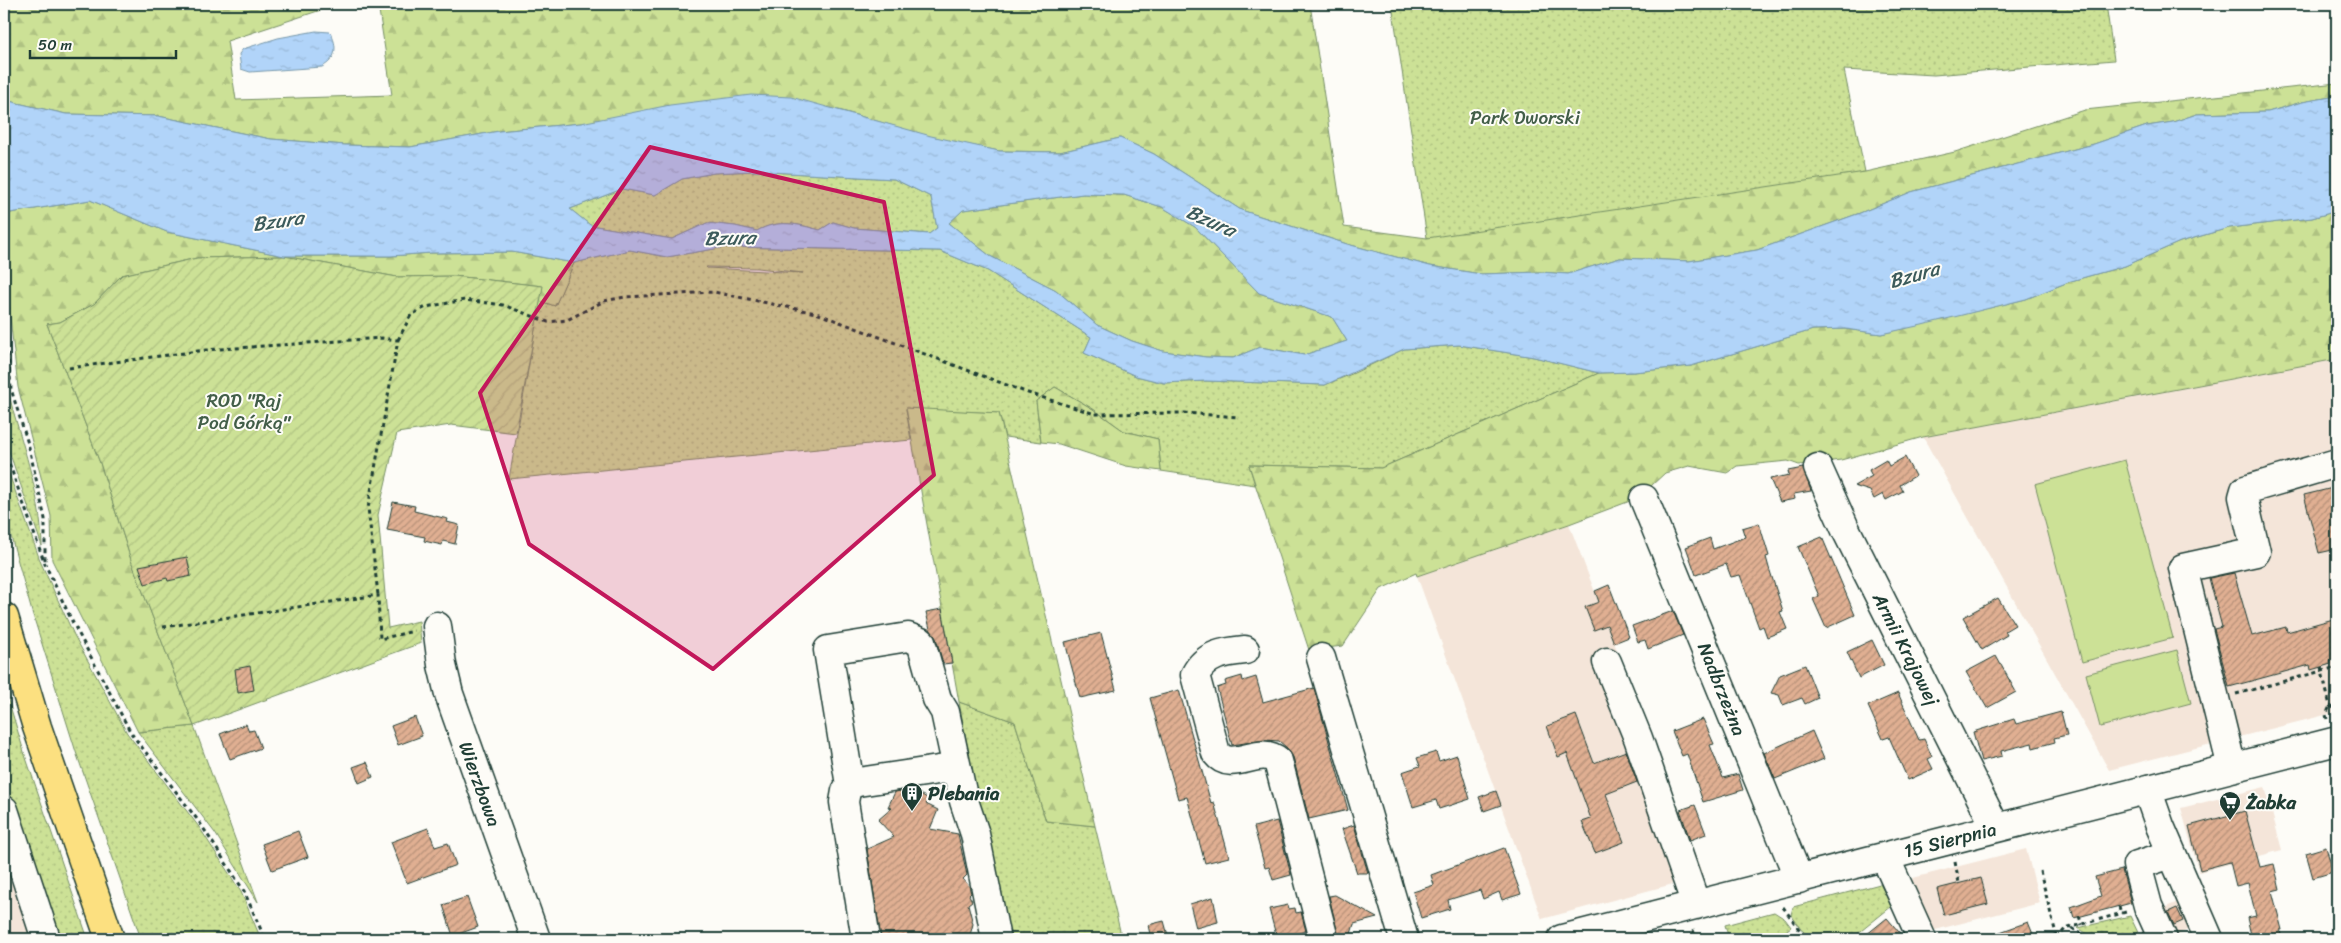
<svg xmlns="http://www.w3.org/2000/svg" width="2341" height="943" font-family="Sriracha,sans-serif">
<style>
.built{fill:#f4e5d9}
.grass{fill:url(#grass-dots);stroke:#768f65;fill-rule:evenodd}
.forest{fill:url(#forest-firs);stroke:#768f65}
.garden{fill:url(#garden-furrows);stroke:#768f65}
.pitch{fill:#cce196;stroke:#768f65}
.water{fill:url(#water-ripples);stroke:#7798aa;fill-rule:evenodd}
.building{fill:url(#building-hatch);stroke:#1f3d34}
.lines{fill:none;stroke-linecap:round;stroke-linejoin:round}
.minor-casing{stroke:#1f3d34;stroke-width:31}
.major-casing{stroke:#1f3d34;stroke-width:31}
.path{stroke:#1f3d34;stroke-width:3;stroke-dasharray:4 4;stroke-linecap:butt}
.minor{stroke:#fdfcf7;stroke-width:28}
.major{stroke:#fce080;stroke-width:28}
.marked{fill:#c2185b;fill-opacity:0.2;stroke:#c2185b;stroke-width:4;stroke-linejoin:round}
.labels{text-anchor:middle;dominant-baseline:central;stroke-width:4;stroke-linejoin:round;paint-order:stroke}
.park-label{font-size:19px;fill:#425e48;stroke:#fdfcf7}
.street-label{font-size:19px;fill:#1f3d34;stroke:#fdfcf7}
.poi-label{font-size:19px;font-weight:bold;fill:#1f3d34;stroke:#fdfcf7;text-anchor:start}
.water-label{font-size:20px;font-style:italic;fill:#3c5b5b;stroke:#fdfcf7}
</style>
<defs>
<pattern id="grass-dots" width="8" height="8" patternUnits="userSpaceOnUse" patternTransform="scale(1.25)"><rect width="8" height="8" fill="#cce196"/><path d="M2 2h.1M6 6h.1" fill="none" stroke="#afc282" stroke-width="1.8" stroke-linecap="round"/></pattern>
<pattern id="forest-firs" width="22" height="20" patternUnits="userSpaceOnUse" patternTransform="scale(1.25)"><rect width="22" height="20" fill="#cce196"/><path d="M5 1l3.5 6h-7zM16 11l3.5 6h-7z" fill="#afc282"/></pattern>
<pattern id="garden-furrows" width="10" height="10" patternUnits="userSpaceOnUse" patternTransform="scale(1.25)"><rect width="10" height="10" fill="#cce196"/><path d="M-1 1l2-2M0 10L10 0M9 11l2-2" fill="none" stroke="#afc282"/></pattern>
<pattern id="water-ripples" width="26" height="14" patternUnits="userSpaceOnUse" patternTransform="scale(1.25)"><rect width="26" height="14" fill="#b1d4f9"/><path d="M2 4q2-2 4 0t4 0M15 11q2-2 4 0t4 0" fill="none" stroke="#98b7d6"/></pattern>
<pattern id="building-hatch" width="6" height="6" patternUnits="userSpaceOnUse" patternTransform="scale(1.25)"><rect width="6" height="6" fill="#e0af92"/><path d="M-1 1l2-2M0 6l6-6M5 7l2-2" fill="none" stroke="#b59078"/></pattern>
</defs>
<rect width="100%" height="100%" fill="#fdfcf7"/>
<filter id="ink" filterUnits="userSpaceOnUse"><feTurbulence type="fractalNoise" baseFrequency=".02" numOctaves="2"/><feDisplacementMap in="SourceGraphic" scale="10" xChannelSelector="R" yChannelSelector="G"/><feConvolveMatrix kernelMatrix="1 2 1 2 8 2 1 2 1" color-interpolation-filters="sRGB"/></filter>
<g filter="url(#ink)">
<path class="built" d="M 2337,359 L 2337,712 L 2109,770 L 1923,437 Z
M 1569,524 L 1703,876 L 1542,919 L 1417,576 Z
M 2265,787 L 2282,850 L 2199,872 L 2181,808 Z
M 4,845 L 37,939 L 4,939 Z
M 2026,849 L 2040,903 L 1935,930 L 1908,892 L 1913,878 Z
M 2180,901 L 2191,928 L 2171,939 L 2157,911 Z"/>
<path class="grass" d="M 1392,4 L 2106,4 L 2114,60 L 1934,75 L 1844,70 L 1865,172 L 1691,219 L 1427,238 Z
M 753,171 L 894,179 L 931,197 L 937,228 L 929,234 L 854,228 L 833,222 L 820,230 C 798,224 778,219 757,231 L 735,226 L 707,223 L 672,239 L 590,225 L 570,209 L 622,189 L 655,195 L 682,179 L 714,173 Z
M 726,247 L 940,251 L 988,271 L 1091,337 L 1084,353 L 1136,376 L 1164,383 L 1206,381 L 1325,385 L 1354,373 L 1404,349 L 1459,345 L 1534,357 L 1599,373 L 1381,468 L 1249,465 L 1255,485 L 1161,471 L 1158,439 L 1124,431 L 1093,409 L 1055,387 L 1036,401 L 1041,442 L 1005,437 L 999,413 L 906,409 L 911,440 L 509,479 L 540,301 L 555,306 L 574,263 L 630,250 L 667,257 ZM 706,267 L 758,268 L 803,273 L 707,268 Z
M 4,349 C 5,363 5,378 8,391 C 21,443 41,492 42,546 L 4,437 Z
M 4,460 L 41,563 L 74,635 L 127,733 L 199,827 L 241,892 L 261,939 L 144,939 L 139,933 L 76,752 L 32,612 L 4,511 Z
M 4,686 L 24,752 L 88,939 L 51,939 L 4,798 Z
M 959,702 L 1015,722 L 1046,821 L 1095,826 L 1122,939 L 1003,939 Z
M 194,726 L 258,902 L 215,833 L 138,732 Z
M 1880,884 L 1892,906 L 1851,939 L 1809,939 L 1791,915 L 1793,907 Z
M 1774,912 L 1785,919 L 1791,927 L 1775,939 L 1729,939 L 1725,925 Z
M 2130,916 L 2141,939 L 2096,939 L 2078,928 Z"/>
<path class="forest" d="M 4,4 L 339,4 L 227,41 L 236,100 L 392,95 L 378,4 L 1123,4 L 1143,9 L 1171,4 L 1310,4 L 1344,227 L 1427,238 L 1865,172 L 1955,152 L 2085,110 L 2337,83 L 2337,96 L 2302,102 L 2268,112 L 2197,114 L 2173,122 L 2147,126 L 2094,144 L 1911,192 L 1860,213 L 1757,250 L 1689,261 L 1620,258 L 1568,274 L 1540,272 L 1481,274 L 1430,266 L 1347,244 L 1241,210 L 1154,154 L 1120,138 L 1060,152 L 999,151 L 931,137 L 839,110 L 581,123 L 499,131 L 410,147 L 345,145 L 271,139 L 158,116 L 66,114 L 4,100 Z
M 1083,194 L 1124,195 L 1162,207 L 1195,227 L 1259,293 L 1332,317 L 1347,341 L 1304,355 L 1260,347 L 1233,358 L 1206,357 L 1163,351 L 1132,341 L 1097,325 L 1056,290 L 990,256 L 949,223 L 963,210 Z
M 90,200 L 167,232 L 284,256 L 391,256 L 431,253 L 512,252 L 574,263 L 555,306 L 540,301 L 542,286 L 454,276 L 397,277 L 284,256 L 197,258 L 122,275 L 94,304 L 60,322 L 47,324 L 100,463 L 132,563 L 194,726 L 138,732 L 52,560 L 51,516 L 18,387 L 4,265 L 4,214 Z
M 2337,211 L 2337,359 L 1923,437 L 1841,460 L 1799,465 L 1788,461 L 1737,466 L 1727,473 L 1689,466 L 1665,473 L 1638,498 L 1569,524 L 1417,576 L 1416,573 L 1381,589 L 1343,646 L 1309,650 L 1249,465 L 1381,468 L 1599,373 L 1634,372 L 1691,366 L 1813,330 L 1845,329 L 1881,334 L 2026,299 L 2071,281 L 2125,266 L 2180,242 L 2229,228 L 2312,218 Z
M 1055,387 L 1093,409 L 1124,431 L 1158,439 L 1161,471 L 1126,466 L 1059,444 L 1041,442 L 1036,401 Z
M 906,408 L 999,413 L 1095,826 L 1046,821 L 1015,722 L 959,702 Z"/>
<path class="garden" d="M 284,256 L 397,277 L 454,276 L 543,286 L 516,433 L 451,425 L 397,433 L 378,515 L 388,628 L 419,621 L 421,643 L 194,726 L 132,563 L 100,463 L 47,324 L 60,322 L 94,304 L 122,275 L 197,258 Z"/>
<path class="pitch" d="M 2125,460 L 2173,638 L 2082,662 L 2035,484 Z
M 2177,650 L 2191,703 L 2100,727 L 2086,674 Z"/>
<path class="water" d="M 316,31 L 330,32 C 338,46 337,59 322,67 L 250,72 L 241,69 L 239,54 L 243,49 L 278,38 Z
M 751,95 L 791,97 L 931,136 L 999,151 L 1060,152 L 1120,138 L 1154,154 L 1241,210 L 1347,244 L 1430,266 L 1481,274 L 1540,272 L 1568,274 L 1620,258 L 1689,261 L 1757,250 L 1860,213 L 1911,192 L 2094,144 L 2147,126 L 2173,122 L 2197,114 L 2268,112 L 2302,102 L 2337,96 L 2337,211 L 2312,218 L 2229,228 L 2180,242 L 2125,266 L 2071,281 L 2026,299 L 1922,325 L 1881,334 L 1845,329 L 1813,330 L 1691,366 L 1634,372 L 1599,373 L 1534,357 L 1459,345 L 1404,349 L 1325,385 L 1206,381 L 1164,383 L 1136,376 L 1084,353 L 1091,337 L 988,271 L 940,251 L 726,247 L 667,257 L 630,250 L 574,263 L 512,252 L 431,253 L 391,256 L 284,256 L 167,232 L 90,200 L 4,214 L 4,100 L 66,114 L 158,116 L 271,139 L 345,145 L 410,147 L 499,131 L 581,123 L 670,105 ZM 753,171 L 894,179 L 931,197 L 937,228 L 929,234 L 854,228 L 833,222 L 820,230 C 797,224 778,219 757,231 L 735,226 L 707,223 L 672,239 L 590,225 L 570,209 L 622,189 L 655,195 L 682,179 L 714,173 ZM 1083,194 L 1124,195 L 1162,207 L 1195,227 L 1259,293 L 1332,317 L 1347,341 L 1304,355 L 1260,347 L 1233,358 L 1206,357 L 1163,351 L 1132,341 L 1097,325 L 1056,290 L 990,256 L 949,223 L 963,210 Z"/>
<path class="building" d="M 1905,457 L 1915,476 L 1900,485 L 1903,491 L 1886,500 L 1883,494 L 1874,499 L 1870,491 L 1854,486 L 1872,476 L 1869,470 L 1886,460 L 1889,466 Z
M 1803,468 L 1811,491 L 1794,494 L 1795,499 L 1780,502 L 1770,479 L 1789,475 L 1788,471 Z
M 2337,487 L 2337,549 L 2319,553 L 2304,495 Z
M 393,502 L 415,506 L 414,511 L 448,519 L 447,522 L 459,525 L 455,544 L 443,541 L 442,545 L 424,541 L 425,537 L 387,530 Z
M 1759,523 L 1769,556 L 1766,557 L 1769,568 L 1783,611 L 1780,612 L 1787,629 L 1767,637 L 1763,626 L 1759,628 L 1740,575 L 1731,577 L 1726,564 L 1696,575 L 1686,547 L 1710,538 L 1713,549 L 1745,537 L 1742,528 Z
M 1822,537 L 1855,615 L 1826,628 L 1813,599 L 1819,596 L 1798,547 Z
M 187,557 L 191,576 L 168,581 L 167,578 L 145,584 L 139,566 Z
M 2234,573 L 2252,636 L 2286,627 L 2287,632 L 2337,618 L 2337,659 L 2330,660 L 2331,664 L 2311,670 L 2310,665 L 2229,687 L 2214,629 L 2222,627 L 2209,578 Z
M 1609,585 L 1629,637 L 1614,643 L 1607,625 L 1594,630 L 1585,607 L 1599,602 L 1595,591 Z
M 1998,598 L 2015,625 L 2005,631 L 2007,635 L 1982,650 L 1963,617 Z
M 942,609 L 952,663 L 943,664 L 936,638 L 930,629 L 926,612 Z
M 1673,611 L 1683,635 L 1648,649 L 1645,640 L 1638,642 L 1632,626 Z
M 1101,633 L 1116,690 L 1080,698 L 1065,642 Z
M 1872,640 L 1884,665 L 1859,678 L 1847,652 Z
M 1996,656 L 2016,692 L 1987,708 L 1966,672 Z
M 1805,665 L 1818,698 L 1805,704 L 1802,698 L 1783,705 L 1779,695 L 1771,693 L 1780,675 Z
M 250,666 L 254,690 L 238,693 L 235,669 Z
M 1242,676 L 1243,681 L 1256,677 L 1263,702 L 1314,688 L 1348,810 L 1309,819 L 1293,757 L 1287,748 L 1279,741 L 1265,740 L 1232,745 L 1217,688 L 1226,685 L 1225,681 Z
M 1179,690 L 1211,803 L 1214,802 L 1229,857 L 1205,863 L 1187,797 L 1178,799 L 1150,698 Z
M 1898,693 L 1919,740 L 1924,739 L 1932,757 L 1928,759 L 1933,769 L 1908,780 L 1889,737 L 1883,739 L 1868,706 Z
M 2061,712 L 2067,735 L 2054,738 L 2055,742 L 2033,748 L 2032,743 L 2001,751 L 2002,756 L 1981,761 L 1973,732 L 2014,719 L 2016,724 Z
M 1576,715 L 1594,763 L 1626,751 L 1637,782 L 1606,794 L 1624,842 L 1595,853 L 1582,822 L 1591,819 L 1567,753 L 1558,757 L 1547,726 Z
M 415,717 L 422,736 L 398,745 L 391,726 Z
M 1703,719 L 1714,744 L 1710,745 L 1723,778 L 1738,774 L 1743,790 L 1703,802 L 1687,754 L 1682,756 L 1672,731 Z
M 246,724 L 249,731 L 254,730 L 261,748 L 230,759 L 220,734 Z
M 1812,731 L 1824,759 L 1775,779 L 1764,753 Z
M 1436,752 L 1439,761 L 1457,755 L 1470,799 L 1439,809 L 1436,800 L 1413,807 L 1402,772 L 1420,766 L 1417,758 Z
M 367,762 L 373,777 L 359,783 L 353,767 Z
M 913,790 L 929,799 L 926,804 L 938,810 L 930,829 L 958,834 L 967,875 L 963,879 L 969,886 L 971,893 L 969,895 L 972,901 L 968,904 L 973,924 L 969,939 L 881,939 L 867,849 L 894,837 L 878,820 L 892,808 L 888,807 L 895,792 L 901,791 L 904,794 L 907,791 Z
M 1496,791 L 1501,805 L 1484,811 L 1479,797 Z
M 1695,805 L 1706,834 L 1690,840 L 1680,810 Z
M 2245,811 L 2260,867 L 2274,864 L 2280,889 L 2272,891 L 2282,930 L 2280,930 L 2282,939 L 2252,939 L 2247,918 L 2256,916 L 2248,883 L 2236,886 L 2230,862 L 2200,870 L 2189,826 Z
M 1277,821 L 1291,875 L 1273,880 L 1269,867 L 1265,868 L 1254,827 Z
M 1354,825 L 1368,873 L 1357,873 L 1342,829 Z
M 428,828 L 435,847 L 448,843 L 456,865 L 407,883 L 391,842 Z
M 298,831 L 308,857 L 272,870 L 262,844 Z
M 2326,847 L 2333,872 L 2313,878 L 2306,853 Z
M 1504,848 L 1521,894 L 1502,900 L 1499,892 L 1483,899 L 1480,890 L 1448,900 L 1450,909 L 1421,918 L 1413,892 L 1434,885 L 1431,875 Z
M 2122,870 L 2131,903 L 2074,918 L 2071,907 L 2101,896 L 2095,877 Z
M 1981,878 L 1988,904 L 1944,915 L 1937,889 Z
M 1335,895 L 1377,918 L 1354,924 L 1351,934 L 1339,939 L 1329,896 Z
M 467,897 L 478,927 L 453,936 L 443,905 Z
M 1213,897 L 1218,922 L 1196,928 L 1190,904 Z
M 1288,905 L 1289,909 L 1295,908 L 1296,913 L 1301,912 L 1306,931 L 1277,939 L 1269,909 Z
M 2177,908 L 2183,921 L 2174,925 L 2168,912 Z
M 1887,918 L 1905,939 L 1861,939 Z
M 1164,921 L 1169,939 L 1151,939 L 1148,925 Z
M 2028,922 L 2035,939 L 1986,939 L 1986,937 Z"/>
<g class="lines">
<g class="minor-casing">
<path id="minor" d="M 1818,468 L 1845,528 L 1996,828
M 1644,499 L 1799,879
M 437,626 L 442,665 L 449,694 L 536,939
M 1245,650 C 1224,652 1206,654 1195,675 L 1216,753 C 1232,774 1260,744 1278,761 L 1324,939
M 1321,658 L 1404,939
M 1607,662 L 1638,738 L 1696,905
M 2232,768 L 2183,568 L 2256,552 L 2243,497 L 2245,490 L 2337,463
M 850,785 L 858,782 L 945,769 L 958,775
M 2147,789 L 2160,826 L 2209,939
M 4,810 L 46,939
M 1885,857 L 1922,939
M 866,939 L 844,802 L 846,791 L 850,785 L 828,650 L 908,637 L 921,642 L 937,699 L 945,712 L 964,801 L 975,834 L 996,939
M 1562,939 L 2337,741
M 2163,939 L 2148,906 L 2137,865 L 2172,854"/>
</g>
<g class="major-casing">
<path id="major" d="M 4,617 L 37,727 L 110,939"/>
</g>
<path class="path" d="M 4,305 L 11,389 L 29,447 L 45,519 L 45,561
M 398,340 L 411,315 L 426,307 L 465,300 L 503,305 L 548,322 L 567,320 L 604,301 L 625,297 L 714,292 L 816,313 L 1028,393 L 1095,414 L 1185,413 L 1239,417
M 69,368 L 206,350 L 382,338 L 398,340 L 368,508 L 378,595
M 4,449 L 45,564 L 72,621 L 131,733 L 200,823 L 244,891 L 265,939
M 163,627 L 378,595 L 380,639 L 414,631
M 2321,667 L 2330,706 L 2337,710
M 2236,694 L 2337,667
M 2327,719 L 2326,715 L 2330,706
M 1955,862 L 1959,883
M 2040,871 L 2057,938
M 2119,906 L 2121,914
M 1783,907 L 1806,939
M 2079,916 L 2082,925
M 2072,928 L 2089,939
M 1693,930 L 1696,939
M 2057,939 L 2065,929 L 2126,912"/>
<use href="#minor" class="minor"/>
<use href="#major" class="major"/>
</g>
</g>
<path class="marked" d="M 650,147 L 884,202 L 934,475 L 713,669 L 529,544 L 480,393 Z"/>
<defs>
<g id="building-pin" transform="scale(1.125)"><path d="M0 17L-7.5 6A9.5 9.5 0 1 1 7.5 6Z" fill="#1f3d34" stroke="#fdfcf7"/><path d="M-4-6H4V6H1V3H-1V6H-4ZM-2.5-4.3h1.7v1.8h-1.7ZM.8-4.3h1.7v1.8H.8ZM-2.5-1h1.7V.8h-1.7ZM.8-1h1.7V.8H.8Z" fill="#fff"/></g>
<g id="supermarket-pin" transform="scale(1.125)"><path d="M0 17L-7.5 6A9.5 9.5 0 1 1 7.5 6Z" fill="#1f3d34" stroke="#fdfcf7"/><path d="M-6-5.5h2.5l.6 2H6L4.5 2H-2.5L-4.4-4H-6ZM-1.5 3.2a1.3 1.3 0 1 0 .1 0ZM3 3.2a1.3 1.3 0 1 0 .1 0Z" fill="#fff"/></g>
</defs>
<g fill-rule="evenodd">
<use href="#building-pin" x="912" y="793"/>
<use href="#supermarket-pin" x="2230" y="802"/>
</g>
<g class="labels">
<g class="park-label">
<text x="1525" y="117">Park Dworski</text>
<text x="244" y="400">ROD "Raj<tspan x="244" dy="22">Pod Górką"</tspan></text>
</g>
<g class="street-label">
<text transform="translate(1906 649) rotate(63)">Armii Krajowej</text>
<text transform="translate(1722 689) rotate(68)">Nadbrzeżna</text>
<text transform="translate(480 784) rotate(70)">Wierzbowa</text>
<text transform="translate(1950 840) rotate(-14)">15 Sierpnia</text>
</g>
<g class="poi-label">
<text x="928" y="793">Plebania</text>
<text x="2246" y="802">Żabka</text>
</g>
<g class="water-label">
<text transform="translate(278 221) rotate(-8)">Bzura</text>
<text transform="translate(1211 221) rotate(24)">Bzura</text>
<text transform="translate(730 238) rotate(-1)">Bzura</text>
<text transform="translate(1914 275) rotate(-16)">Bzura</text>
</g>
</g>
<rect width="2341" height="943" fill="none" stroke="#fdfcf7" stroke-width="20"/>
<rect x="10" y="10" width="2321" height="923" fill="none" stroke="#1f3d34" stroke-width="2" filter="url(#ink)"/>
<path d="M30 50v8h146v-8" fill="none" stroke="#1f3d34" stroke-width="2.5"/>
<text x="38" y="50" font-size="15" fill="#1f3d34" stroke="#fdfcf7" stroke-width="4" paint-order="stroke">50 m</text>
</svg>
